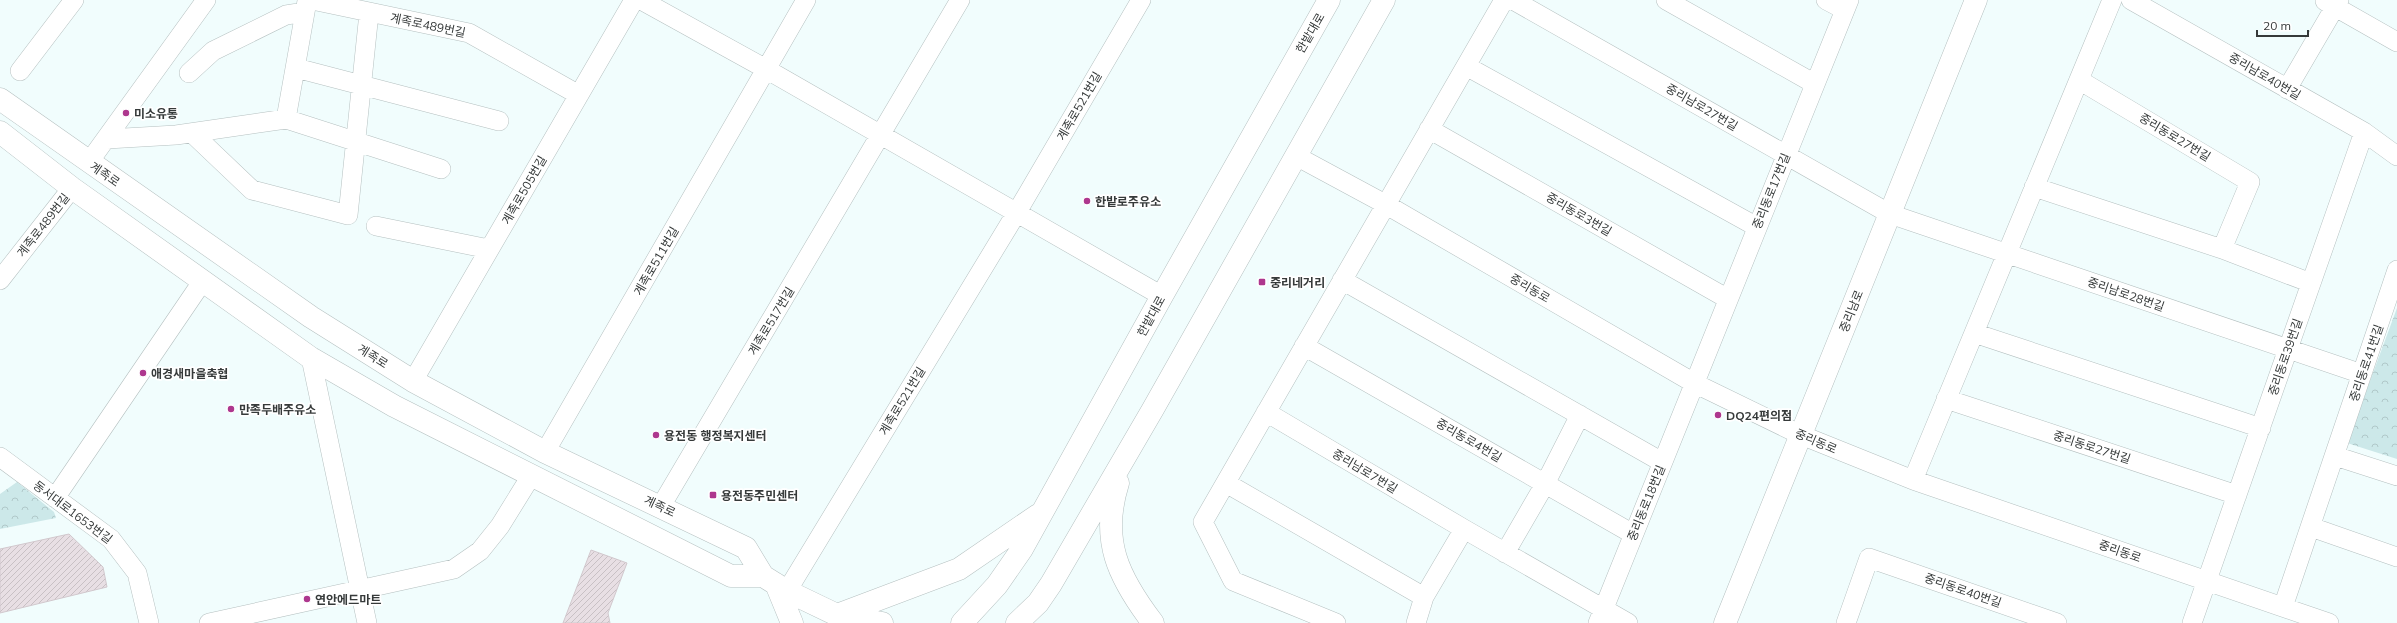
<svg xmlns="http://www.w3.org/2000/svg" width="2397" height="623" font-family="Mulish,'Noto Sans KR',sans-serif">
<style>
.park{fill:url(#park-crowns)}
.building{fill:url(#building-hatch);stroke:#d1c8cd}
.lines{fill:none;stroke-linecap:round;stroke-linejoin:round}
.minor-casing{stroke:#b5c0c0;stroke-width:20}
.major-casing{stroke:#b5c0c0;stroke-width:23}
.minor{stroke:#fff;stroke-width:19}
.major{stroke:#fff;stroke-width:22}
.poi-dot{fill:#ae378e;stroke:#fff;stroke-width:1.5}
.labels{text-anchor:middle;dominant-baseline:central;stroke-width:3.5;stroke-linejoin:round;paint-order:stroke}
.street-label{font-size:12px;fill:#363a3a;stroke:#fff}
.poi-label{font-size:12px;font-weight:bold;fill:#363a3a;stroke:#fff;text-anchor:start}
</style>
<defs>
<pattern id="park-crowns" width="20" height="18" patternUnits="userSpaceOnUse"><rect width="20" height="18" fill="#cce8e9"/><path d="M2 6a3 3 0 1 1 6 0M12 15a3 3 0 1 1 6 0" fill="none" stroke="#b0c8c9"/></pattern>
<pattern id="building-hatch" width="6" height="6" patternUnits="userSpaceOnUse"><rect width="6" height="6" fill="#e8dfe4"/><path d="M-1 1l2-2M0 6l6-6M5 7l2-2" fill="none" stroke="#c8c0c4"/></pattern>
</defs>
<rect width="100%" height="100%" fill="#f1fdfd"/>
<path class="park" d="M 2397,308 L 2397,459 L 2347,443 Z
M 17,482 L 54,512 L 56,518 L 0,529 L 0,494 Z"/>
<path class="building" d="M 69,534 L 103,567 L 107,587 L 0,613 L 0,549 Z
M 591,550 L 627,563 L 608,613 L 610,623 L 563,623 Z"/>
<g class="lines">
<g class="minor-casing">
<path id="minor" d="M 312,0 L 469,33 L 579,95
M 641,0 L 766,69 L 1162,296
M 1513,0 L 1890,214 L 2362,374
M 1666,0 L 1815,84
M 1826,0 L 1845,10
M 2131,0 L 2364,132 L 2397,156
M 2325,1 L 2397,42
M 1466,66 L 1757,227
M 296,68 L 499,121
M 20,71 L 74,0
M 189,73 L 213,51 L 286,15 L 305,12
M 2079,80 L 2250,182 L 2222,249
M 2287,89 L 2339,0
M 286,119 L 307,1
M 1429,129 L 1728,299
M 192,133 L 252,190 L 348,215 L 369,13
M 107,139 L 176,135 L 286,119 L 441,169
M 1296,156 L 1385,204 L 1694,383 L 1801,435 L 1913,480 L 2329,623
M 89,162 L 206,0
M 2034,187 L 2222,249 L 2311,283
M 376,226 L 489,249
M 0,280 L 72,188
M 1342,280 L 1662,462
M 1974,333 L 2261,428
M 1304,346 L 1633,534
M 311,358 L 367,623
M 413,381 L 634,0
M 1946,399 L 2237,495
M 1266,412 L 1464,529 L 1628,623
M 545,452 L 806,0
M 2335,456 L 2397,476
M 0,457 L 111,539 L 137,573 L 149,623
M 1913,480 L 2112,0
M 1226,483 L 1424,597
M 55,498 L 202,282
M 661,506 L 960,0
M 2311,527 L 2397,557
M 1505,553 L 1545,484 L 1580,415
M 787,591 L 1017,212 L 1141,0
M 2283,607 L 2397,270
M 209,623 L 454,569 L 480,551 L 500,526 L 531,476
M 1336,623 L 1233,581 L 1203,522 L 1504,0
M 1416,623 L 1424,597 L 1464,529
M 1598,623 L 1849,0
M 1846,623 L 1869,558 L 2057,623
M 2192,623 L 2364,132"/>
</g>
<g class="major-casing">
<path id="major" d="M 0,99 L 311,317 L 413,381 L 545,452 L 746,548 L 763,576 L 787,591 L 837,615 L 882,623
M 0,132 L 72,188 L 311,358 L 394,406 L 731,576 L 763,576
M 1118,483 C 1100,540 1118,577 1153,623
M 776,584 L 792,623
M 837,615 L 959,569 L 1038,515
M 962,623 L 997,585 L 1022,549 L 1162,296 L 1329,0
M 1017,623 L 1038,603 L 1051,584 L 1153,409 L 1384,0
M 1725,623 L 1976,0"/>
</g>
<use href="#minor" class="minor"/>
<use href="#major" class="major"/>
</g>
<g class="poi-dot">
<circle cx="126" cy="113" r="4"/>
<circle cx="1087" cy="201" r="4"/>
<rect x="1258" y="278" width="8" height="8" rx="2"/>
<circle cx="143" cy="373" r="4"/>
<circle cx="231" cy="409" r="4"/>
<circle cx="1718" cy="415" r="4"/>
<circle cx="656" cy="435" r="4"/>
<rect x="709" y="491" width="8" height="8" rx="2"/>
<circle cx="307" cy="599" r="4"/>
</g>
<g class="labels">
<g class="street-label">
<text transform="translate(428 25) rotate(12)">계족로489번길</text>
<text transform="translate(1310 33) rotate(-60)">한밭대로</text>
<text transform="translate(2265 76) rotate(30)">중리남로40번길</text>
<text transform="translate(1079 106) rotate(-60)">계족로521번길</text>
<text transform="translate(1702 107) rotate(30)">중리남로27번길</text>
<text transform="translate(2175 137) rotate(31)">중리동로27번길</text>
<text transform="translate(105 174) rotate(35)">계족로</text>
<text transform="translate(524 190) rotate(-60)">계족로505번길</text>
<text transform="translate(1771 191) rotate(-68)">중리동로17번길</text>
<text transform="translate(1579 214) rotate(30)">중리동로3번길</text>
<text transform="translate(43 225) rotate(-52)">계족로489번길</text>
<text transform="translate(656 261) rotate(-60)">계족로511번길</text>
<text transform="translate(1530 288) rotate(30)">중리동로</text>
<text transform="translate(2126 294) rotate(19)">중리남로28번길</text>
<text transform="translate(1851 311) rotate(-68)">중리남로</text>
<text transform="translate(1151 316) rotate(-61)">한밭대로</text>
<text transform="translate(771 321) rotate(-59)">계족로517번길</text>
<text transform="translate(373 356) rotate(32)">계족로</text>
<text transform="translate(2285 357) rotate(-71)">중리동로39번길</text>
<text transform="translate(2366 363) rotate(-71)">중리동로41번길</text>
<text transform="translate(902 401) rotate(-59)">계족로521번길</text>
<text transform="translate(1469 440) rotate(30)">중리동로4번길</text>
<text transform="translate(1816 441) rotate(23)">중리동로</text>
<text transform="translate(2092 447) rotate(18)">중리동로27번길</text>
<text transform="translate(1365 471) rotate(31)">중리남로7번길</text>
<text transform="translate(1646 503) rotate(-68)">중리동로18번길</text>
<text transform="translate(660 506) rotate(25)">계족로</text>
<text transform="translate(73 512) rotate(37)">동서대로1653번길</text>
<text transform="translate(2120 551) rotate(19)">중리동로</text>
<text transform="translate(1963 590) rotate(19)">중리동로40번길</text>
</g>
<g class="poi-label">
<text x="134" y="113">미소유통</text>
<text x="1095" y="201">한밭로주유소</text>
<text x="1270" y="282">중리네거리</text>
<text x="151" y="373">애경새마을축협</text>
<text x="239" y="409">만족두배주유소</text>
<text x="1726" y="415">DQ24편의점</text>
<text x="664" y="435">용전동 행정복지센터</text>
<text x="721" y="495">용전동주민센터</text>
<text x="315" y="599">연안에드마트</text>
</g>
</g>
<path d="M2257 30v6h51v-6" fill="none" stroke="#363a3a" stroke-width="2"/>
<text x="2263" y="30" font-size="12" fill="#363a3a" stroke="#ffffff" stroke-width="3" paint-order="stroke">20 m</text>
</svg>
